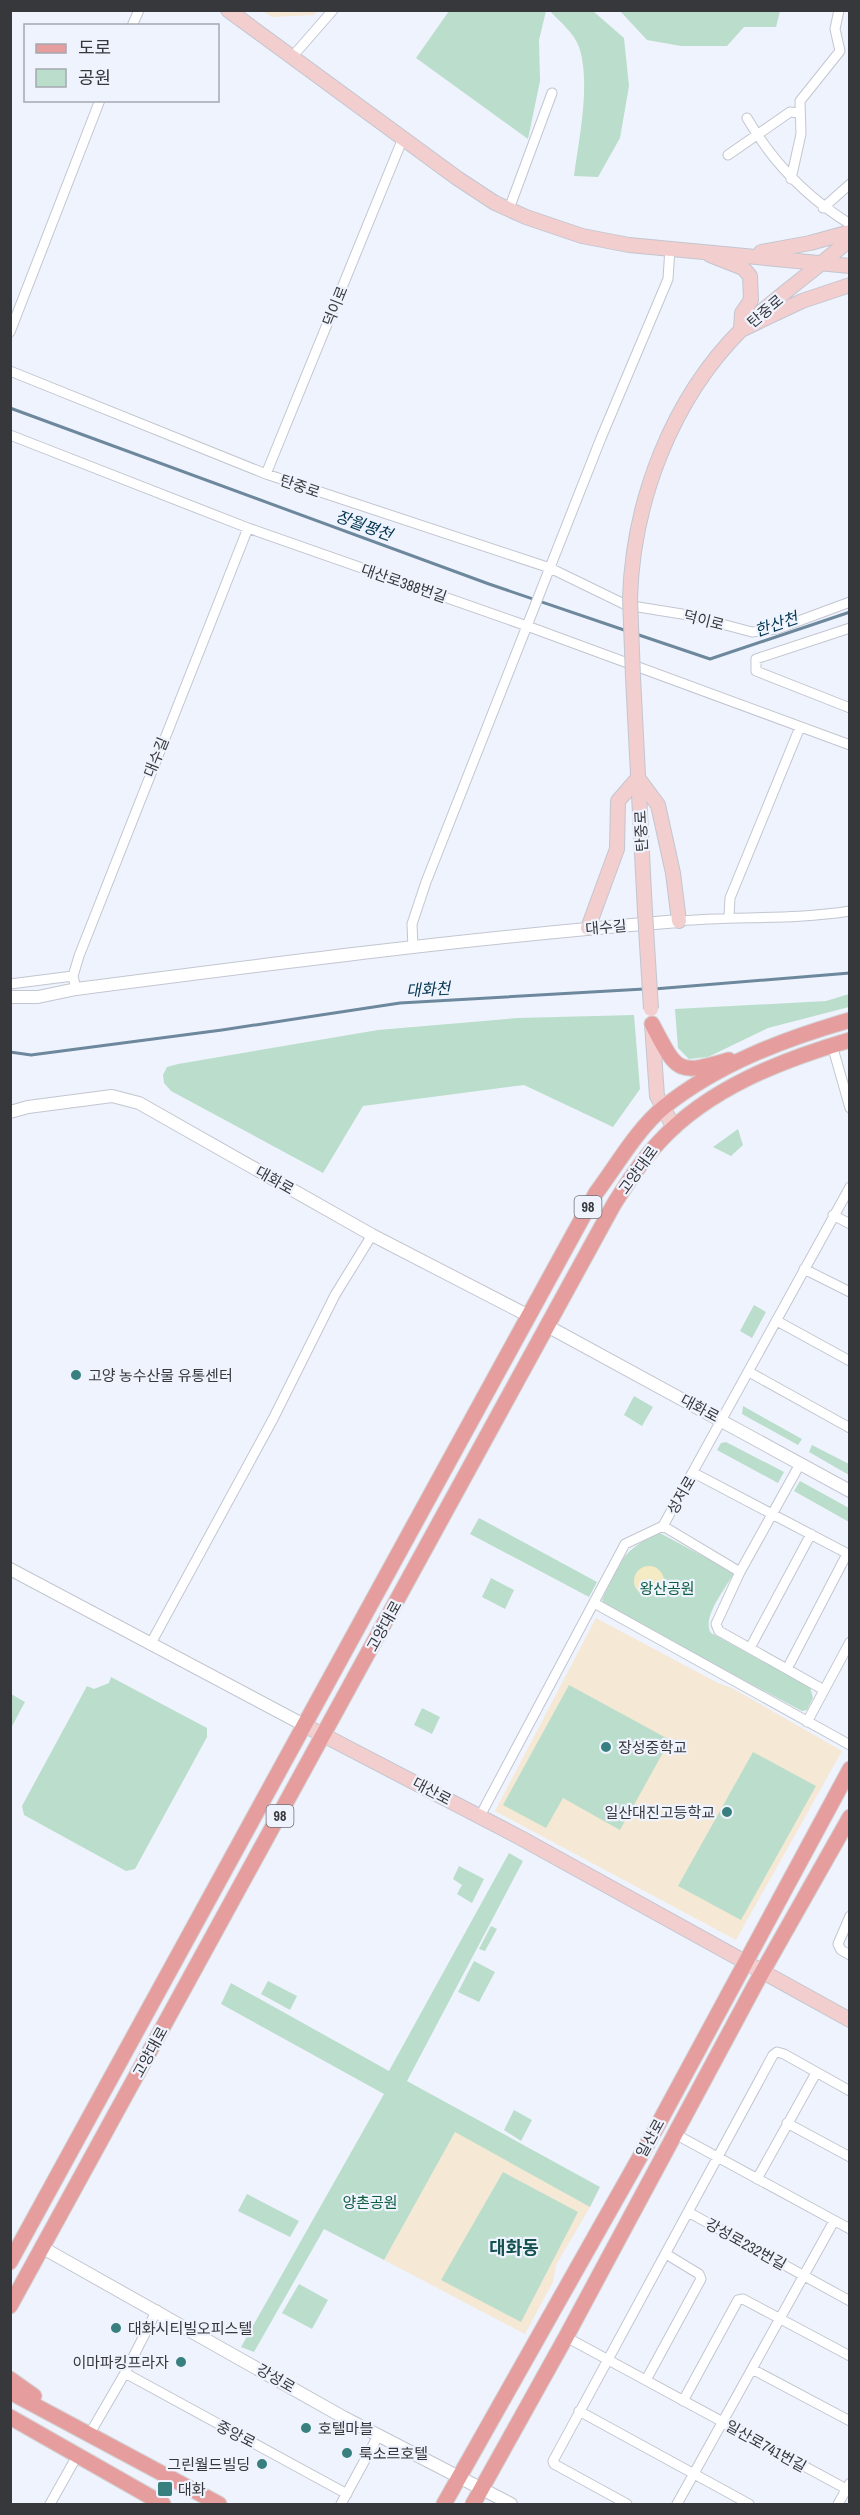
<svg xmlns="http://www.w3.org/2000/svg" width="860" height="2515" font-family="'Archivo Narrow','Noto Sans KR',sans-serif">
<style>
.education{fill:#f5e8d4}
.green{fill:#badecb}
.sand{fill:#f4eac4}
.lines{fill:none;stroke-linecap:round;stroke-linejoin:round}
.stream{stroke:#6d889d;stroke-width:3}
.minor-casing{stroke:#c2c6d0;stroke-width:11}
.tertiary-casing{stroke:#c2c6d0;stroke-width:14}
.secondary-casing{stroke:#c2c6d0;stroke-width:16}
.primary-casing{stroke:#d3d3d4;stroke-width:17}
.minor{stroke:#fff;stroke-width:9}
.tertiary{stroke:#fff;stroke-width:12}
.secondary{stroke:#f3cece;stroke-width:14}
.primary{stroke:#e69d9e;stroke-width:15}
.secondary-bridge-casing{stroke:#c2c6d0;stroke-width:16;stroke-linecap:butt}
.secondary-bridge{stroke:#f3cece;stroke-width:14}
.poi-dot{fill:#37807f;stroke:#eff3fd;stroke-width:2}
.labels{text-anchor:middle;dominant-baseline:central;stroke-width:4.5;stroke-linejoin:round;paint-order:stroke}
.shield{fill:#eff3fd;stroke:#6e7076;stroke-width:1.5}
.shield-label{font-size:14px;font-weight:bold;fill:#37383c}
.street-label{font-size:15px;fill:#37383c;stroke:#eff3fd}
.poi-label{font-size:15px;fill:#37383c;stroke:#eff3fd;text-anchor:start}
.park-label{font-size:15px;fill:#0d5d3f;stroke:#eff3fd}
.water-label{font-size:16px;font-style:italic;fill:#013551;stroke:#eff3fd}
.quarter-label{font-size:18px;font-weight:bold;fill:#145151;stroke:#eff3fd}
</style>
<rect width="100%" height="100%" fill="#eff3fd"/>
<path class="education" d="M 262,11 L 318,11 L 314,15 L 272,17 Z
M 596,1618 L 718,1683 L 732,1688 L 842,1751 L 736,1940 L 495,1811 Z
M 455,2131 L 590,2207 L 556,2265 L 553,2282 L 525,2334 L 384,2260 Z"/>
<path class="green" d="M 449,11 L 546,11 L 539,40 L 540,81 L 528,139 L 416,58 Z
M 550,11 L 593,11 L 624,38 L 629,86 L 620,138 L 598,177 L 574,176 C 579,138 591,83 579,47 C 575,34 559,21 550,11 Z
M 620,11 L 780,11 L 776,27 L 744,27 L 727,46 L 681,46 L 647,40 Z
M 849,994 L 849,1007 L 768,1028 L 708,1057 L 689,1059 L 678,1048 L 675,1009 L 826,1001 Z
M 634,1015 L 640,1089 L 613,1127 L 524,1085 L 363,1106 L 323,1173 L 171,1091 L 164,1083 L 163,1075 L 167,1067 L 178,1064 L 378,1030 L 518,1018 Z
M 738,1129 L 743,1145 L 731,1156 L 713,1147 Z
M 754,1305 L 766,1312 L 752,1338 L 740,1331 Z
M 634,1396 L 653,1407 L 642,1426 L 624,1415 Z
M 743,1406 L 802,1439 L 798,1445 L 742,1414 Z
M 726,1442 L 784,1472 L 778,1483 L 717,1450 L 721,1443 Z
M 812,1445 L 849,1464 L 849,1475 L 809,1452 Z
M 800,1481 L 849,1508 L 849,1522 L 794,1491 Z
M 479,1518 L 597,1582 L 589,1597 L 470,1534 Z
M 660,1533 L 734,1573 C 726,1588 701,1618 711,1633 L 810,1687 L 813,1698 L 807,1710 L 802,1711 L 606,1607 L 602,1600 C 618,1564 622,1549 660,1533 Z
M 491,1578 L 514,1590 L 505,1609 L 482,1597 Z
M 111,1677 L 207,1728 L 207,1737 L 135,1869 L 126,1871 L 24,1815 L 22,1806 L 87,1686 L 94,1689 L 109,1683 Z
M 569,1685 L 670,1740 L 620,1830 L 563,1798 L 546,1828 L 503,1805 Z
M 11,1694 L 25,1702 L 11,1728 Z
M 422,1708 L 440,1717 L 432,1734 L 414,1725 Z
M 753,1752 L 816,1786 L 741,1920 L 678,1886 Z
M 509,1853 L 523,1861 L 407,2081 L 600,2187 L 590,2207 L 455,2132 L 384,2260 L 324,2229 L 254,2352 L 241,2347 L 384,2094 L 221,2004 L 231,1983 L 389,2071 Z
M 459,1866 L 484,1879 L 472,1903 L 457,1894 L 462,1885 L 453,1879 Z
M 491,1926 L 497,1929 L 485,1951 L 479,1949 Z
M 474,1961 L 495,1972 L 479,2002 L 458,1992 Z
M 268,1981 L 297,1996 L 290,2010 L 261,1994 Z
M 514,2110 L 532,2120 L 521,2141 L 504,2130 Z
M 503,2172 L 578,2212 L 521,2322 L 441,2280 Z
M 247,2194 L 299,2221 L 290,2237 L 238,2211 Z
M 299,2284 L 328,2300 L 312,2329 L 282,2313 Z"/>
<path class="sand" d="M634 1581a15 15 0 1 1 30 0a15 15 0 1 1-30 0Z"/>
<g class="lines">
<path class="stream" d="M 10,408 L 489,584 L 627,631
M 636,634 L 710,659 L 850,612
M 654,989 L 850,973
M 10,1052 L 31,1055 L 222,1030 L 400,1003 L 644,989"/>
<g class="minor-casing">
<path id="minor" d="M 132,26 L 139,10
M 292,57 L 333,10
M 747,118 C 773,163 806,197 850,224
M 728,155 L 790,112 L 800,113
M 791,179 L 801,134 L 800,101 L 840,51 L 835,29 L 839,10
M 823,208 L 850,184
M 509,209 L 552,93
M 10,332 L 100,100
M 10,371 L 266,474 L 550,568 L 626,605 L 688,615 L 752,632 L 777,629 L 850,602
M 10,435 L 248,528 L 527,626 L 850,745
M 266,474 L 403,138
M 850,628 L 756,659 L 756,671 L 850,708
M 729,916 L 730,898 L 800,727
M 679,921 C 736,916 793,920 850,911
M 413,948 L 412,924 L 426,882 L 601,438 L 668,279 L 670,248
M 10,984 L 73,976
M 76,989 L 73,976 L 79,956 L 248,528
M 832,1045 L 850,1108
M 833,1215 L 850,1224
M 804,1269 L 850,1292
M 777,1321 L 850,1361
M 749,1372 L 850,1428
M 800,1464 L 740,1572 L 716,1624 L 719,1631 L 824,1690
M 694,1473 L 850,1555
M 663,1526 L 740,1572
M 594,1603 L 850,1745
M 150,1645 L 273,1419 L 335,1295 L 372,1235
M 750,1648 L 811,1534
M 787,1669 L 847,1554
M 807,1722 L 850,1642
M 480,1816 L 625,1544 L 663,1526 L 850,1187
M 850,1916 L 838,1944 L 841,1950 L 850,1955
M 787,2123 L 850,2157
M 675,2134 L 850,2229
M 757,2179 L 816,2073
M 688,2212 L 850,2301
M 566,2337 L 850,2491
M 752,2369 L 850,2421
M 125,2373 L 347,2494
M 646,2380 L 701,2279 L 699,2274 L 666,2254
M 683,2401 L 738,2300 L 743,2299 L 850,2356
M 579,2411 L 749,2504
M 89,2435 L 125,2373 L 157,2310
M 50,2504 L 77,2456
M 341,2504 L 378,2436
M 627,2504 L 554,2464 L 553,2461 L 773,2055 L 777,2052 L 784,2054 L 850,2091
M 677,2504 L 834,2221
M 838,2504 L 850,2483"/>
</g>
<g class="tertiary-casing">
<path id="tertiary" d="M 10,997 L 38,997 L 76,989 C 276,963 477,937 679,921
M 10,1112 L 28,1107 L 112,1096 L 139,1103 L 372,1235 L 529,1316
M 549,1327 L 850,1491
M 10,1569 L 304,1725
M 43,2248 L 343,2417 L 511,2504"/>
</g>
<g class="secondary-casing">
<path id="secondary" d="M 228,10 L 457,178 L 495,203 L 526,217 L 582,236 L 629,245 L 850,266
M 761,252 L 810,243 L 850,232
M 710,255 L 743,268 L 750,276 L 751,300 L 742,313 L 741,330 L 802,301 L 850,285
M 630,598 C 633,501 672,399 741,330 C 775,297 815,271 850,239
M 633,677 L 645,912
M 588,928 L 617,849 L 618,801 L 638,778 L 658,805 L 673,873 L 679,921
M 652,1024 L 657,1096 L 674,1128
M 304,1725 L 519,1837 L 850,2020"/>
</g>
<g class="primary-casing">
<path id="primary" d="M 652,1024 C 677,1071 676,1076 729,1060
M 10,2262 L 596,1193 C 617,1165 637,1129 664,1107 C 718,1064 784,1039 850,1020
M 10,2306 L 614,1204 C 628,1182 642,1160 660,1141 C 709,1088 782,1060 850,1040
M 10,2379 L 34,2396
M 10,2392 L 219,2504
M 10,2417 L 163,2504
M 444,2504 L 654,2132 L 850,1769
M 473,2504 L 566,2337 L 755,1985 L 850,1817"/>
</g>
<use href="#minor" class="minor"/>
<use href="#tertiary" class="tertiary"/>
<use href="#secondary" class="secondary"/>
<use href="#primary" class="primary"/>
<g class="secondary-bridge-casing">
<path id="secondary-bridge" d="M 630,598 L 633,677
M 645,912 L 651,1009"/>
</g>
<use href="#secondary-bridge" class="secondary-bridge"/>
</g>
<g class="poi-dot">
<circle cx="76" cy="1375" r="6"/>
<circle cx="606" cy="1747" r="6"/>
<circle cx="727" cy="1812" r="6"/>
<circle cx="116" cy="2328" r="6"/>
<circle cx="181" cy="2362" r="6"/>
<circle cx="306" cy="2428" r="6"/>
<circle cx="347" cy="2453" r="6"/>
<circle cx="262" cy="2464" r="6"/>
<rect x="157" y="2481" width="16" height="16" rx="3"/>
</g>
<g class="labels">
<g class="shield">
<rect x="574.5" y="1196" width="27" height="22" rx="4.5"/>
<rect x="266.5" y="1805" width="27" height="22" rx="4.5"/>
</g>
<g class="shield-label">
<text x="588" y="1207">98</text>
<text x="280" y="1816">98</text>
</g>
<g class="street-label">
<text transform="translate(335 306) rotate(-68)">덕이로</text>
<text transform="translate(765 311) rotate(-40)">탄중로</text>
<text transform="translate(300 486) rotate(19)">탄중로</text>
<text transform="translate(404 583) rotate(19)">대산로388번길</text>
<text transform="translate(704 620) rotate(14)">덕이로</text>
<text transform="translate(156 757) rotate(-68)">대수길</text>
<text transform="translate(641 831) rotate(-93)">탄중로</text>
<text transform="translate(606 927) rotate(-5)">대수길</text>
<text transform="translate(638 1170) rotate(-54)">고양대로</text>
<text transform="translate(275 1180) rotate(29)">대화로</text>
<text transform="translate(700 1408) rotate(28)">대화로</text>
<text transform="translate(681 1495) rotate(-60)">성저로</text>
<text transform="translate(384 1626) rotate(-61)">고양대로</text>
<text transform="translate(432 1791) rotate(28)">대산로</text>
<text transform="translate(150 2052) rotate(-61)">고양대로</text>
<text transform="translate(650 2138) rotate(-61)">일산로</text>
<text transform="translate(746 2244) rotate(29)">강성로232번길</text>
<text transform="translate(276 2378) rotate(30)">강성로</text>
<text transform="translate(236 2434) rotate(27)">중앙로</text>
<text transform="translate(766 2446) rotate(29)">일산로741번길</text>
</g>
<g class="poi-label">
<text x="88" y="1375">고양 농수산물 유통센터</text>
<text x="618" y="1747">장성중학교</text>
<text x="715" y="1812" text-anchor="end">일산대진고등학교</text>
<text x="128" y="2328">대화시티빌오피스텔</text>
<text x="169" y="2362" text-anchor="end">이마파킹프라자</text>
<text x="318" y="2428">호텔마블</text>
<text x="359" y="2453">룩소르호텔</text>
<text x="250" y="2464" text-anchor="end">그린월드빌딩</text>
<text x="178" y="2489">대화</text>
</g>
<g class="park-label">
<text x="667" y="1588">왕산공원</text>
<text x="370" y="2202">양촌공원</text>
</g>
<g class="water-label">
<text transform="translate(364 525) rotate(20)">장월평천</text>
<text transform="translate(776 624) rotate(-19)">한산천</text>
<text transform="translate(428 989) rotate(-3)">대화천</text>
</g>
<g class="quarter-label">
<text x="514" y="2247">대화동</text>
</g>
</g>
<rect width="860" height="2515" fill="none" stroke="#37383c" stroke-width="24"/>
<rect x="24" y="24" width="195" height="78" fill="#eff3fd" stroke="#a5a8b0" stroke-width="1.5"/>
<rect x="36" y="44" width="30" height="9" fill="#e69d9e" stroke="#a5a8b0" stroke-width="1.5"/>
<text x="78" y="54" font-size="18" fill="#37383c">도로</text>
<rect x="36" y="69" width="30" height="18" fill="#badecb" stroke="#a5a8b0" stroke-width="1.5"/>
<text x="78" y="84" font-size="18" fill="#37383c">공원</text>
</svg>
